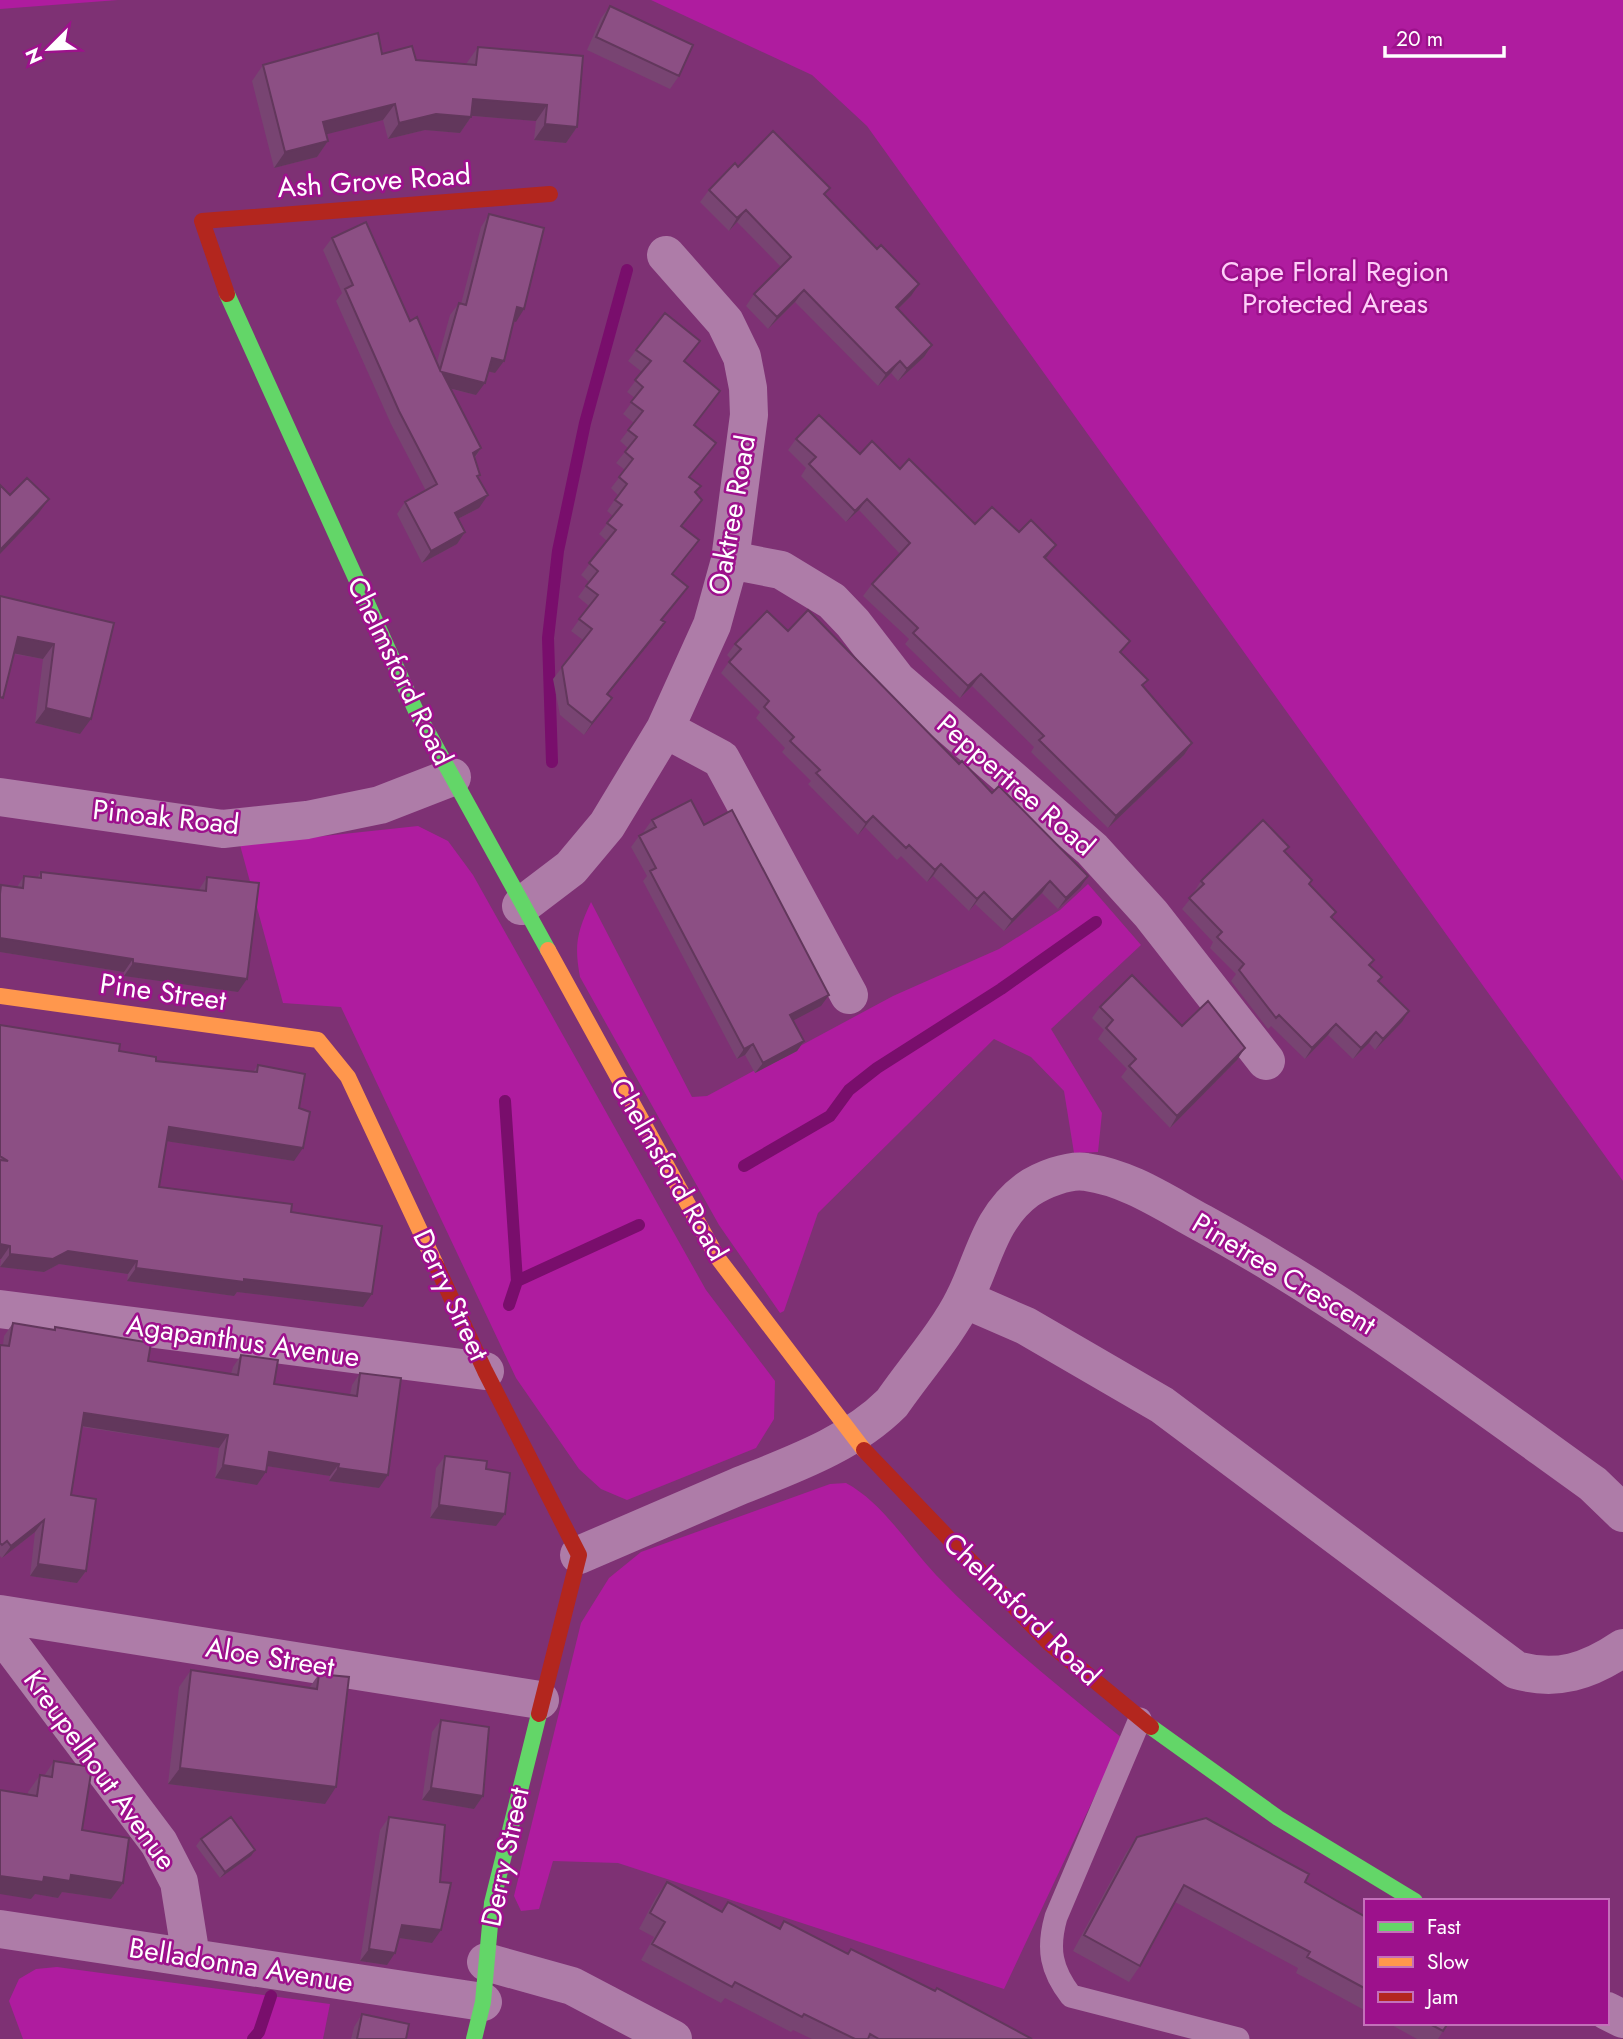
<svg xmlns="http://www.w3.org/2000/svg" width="1623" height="2039" font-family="Jost,sans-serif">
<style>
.green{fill:#af1c9f}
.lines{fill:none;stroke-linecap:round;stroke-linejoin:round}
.stream{stroke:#790e6c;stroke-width:12}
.lane{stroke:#ae7ca8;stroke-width:23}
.street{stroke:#ae7ca8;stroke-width:38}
.fast{stroke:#63d668;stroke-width:16}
.slow{stroke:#ff974d;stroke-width:16}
.jam{stroke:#b3261e;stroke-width:16}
.wall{fill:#784472}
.shaded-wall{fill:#62375c}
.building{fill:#8c4f84;stroke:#62375c;stroke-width:2}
.labels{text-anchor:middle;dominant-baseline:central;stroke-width:5;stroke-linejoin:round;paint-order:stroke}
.street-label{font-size:28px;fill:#fff;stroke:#9d118c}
.park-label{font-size:28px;fill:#fecff9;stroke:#9d118c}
</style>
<rect width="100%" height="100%" fill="#7e3174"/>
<path class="green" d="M 0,0 L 118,0 L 0,9 Z
M 651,0 L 1623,0 L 1623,1181 L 867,126 L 812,75 Z
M 418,826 L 448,841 L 473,875 L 706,1290 L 775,1381 L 774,1419 L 756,1448 L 627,1500 L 601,1489 L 579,1469 L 516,1378 L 341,1007 L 283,1003 L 240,845 Z
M 1088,884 L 1141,945 L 1051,1029 L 1102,1113 L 1098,1152 L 1074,1153 L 1064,1091 L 1031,1057 L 994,1039 L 818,1213 L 784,1311 L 780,1313 L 719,1225 L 580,977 C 574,945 577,932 591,902 L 692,1097 L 707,1096 L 893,996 L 999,949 L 1060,910 Z
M 846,1483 C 883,1503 907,1544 936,1575 C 993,1634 1058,1686 1122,1738 L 1004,1989 L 618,1863 L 553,1861 L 539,1909 L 521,1911 L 514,1896 L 581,1623 L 609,1578 L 641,1552 L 830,1484 Z
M 57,1967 L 330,2004 L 323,2039 L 23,2039 L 9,2001 L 19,1979 L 36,1969 Z"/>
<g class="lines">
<path class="stream" d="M 552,762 L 548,638 L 558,551 L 585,423 L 627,270
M 505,1101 L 517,1281 L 509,1305
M 744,1166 L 830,1116 L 849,1090 L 877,1068 L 1001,989 L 1096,922
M 517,1281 L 639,1225
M 253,2039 L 259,2032 L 271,1996"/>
<path class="lane" d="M 1140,1719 L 1056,1917 C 1047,1949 1051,1970 1071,1996 L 1238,2039"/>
<path class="street" d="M 730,560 L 781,570 L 832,601 L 853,623 L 897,680 L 1092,849 L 1151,914 L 1266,1061
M 665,729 L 721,759 L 849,995
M 0,797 L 223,829 L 307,820 L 380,805 L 452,777
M 521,906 L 571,868 L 607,825 L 665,729 L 712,625 L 730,560 L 749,415 L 748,388 L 742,357 L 725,322 L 666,255
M 964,1299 L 1026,1326 L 1162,1405 L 1516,1670 C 1557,1682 1589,1671 1623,1648
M 0,1309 L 485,1371
M 579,1555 C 632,1532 684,1510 737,1487 C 791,1465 850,1445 892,1403 C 914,1371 948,1332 964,1299 C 984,1260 989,1218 1027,1190 C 1041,1180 1069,1169 1086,1172 C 1129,1178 1165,1203 1202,1223 C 1340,1298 1465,1392 1593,1484 L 1623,1513
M 0,1614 L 540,1700
M 0,1631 L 159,1843 L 179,1882 L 191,1957
M 0,1929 L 483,2002
M 486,1962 L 572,1986 L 673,2039
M 1607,2011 L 1623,2019"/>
<path class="fast" d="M 227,294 L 416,711 L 548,950
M 1151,1727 L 1278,1818 L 1415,1901
M 474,2039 L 483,2002 L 492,1903 L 539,1714"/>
<path class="slow" d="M 548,950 L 717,1257 L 864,1450
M 0,996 L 318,1040 L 348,1077 L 436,1265"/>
<path class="jam" d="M 227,294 L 202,221 L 550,194
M 436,1265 L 485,1371 L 579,1555 L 539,1714
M 864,1450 L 1049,1643 L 1151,1727"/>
</g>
<path class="wall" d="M 610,6 L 679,76 L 670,89 L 587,50 L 601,18 Z
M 478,47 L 577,127 L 566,143 L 534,140 L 536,121 L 472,116 L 460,133 L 425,130 L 388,139 L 383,120 L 326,134 L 328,141 L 317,157 L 274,168 L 252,81 L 263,65 L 382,54 L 416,60 L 466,64 Z
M 738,167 L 830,188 L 825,195 L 911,296 L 898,309 L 932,345 L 924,357 L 898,381 L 891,373 L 878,386 L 795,302 L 768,329 L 746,306 L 754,294 L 781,267 L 737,222 L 729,231 L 700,202 L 709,190 Z
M 489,214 L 516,322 L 514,321 L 495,373 L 488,371 L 476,395 L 451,389 L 481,448 L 475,458 L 478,478 L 479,508 L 458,519 L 465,532 L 457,544 L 422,563 L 397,514 L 405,502 L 426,491 L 391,424 L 336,301 L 342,293 L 323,250 L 332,238 L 410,321 L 437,362 L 450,315 L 459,303 L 461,304 L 481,227 Z
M 636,350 L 685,362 L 712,403 L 694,425 L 708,455 L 690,477 L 696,493 L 702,500 L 682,527 L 691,552 L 673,574 L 688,587 L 662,620 L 665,622 L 657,634 L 608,694 L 612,698 L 584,735 L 560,715 L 553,679 L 583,640 L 571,631 L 589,606 L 578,597 L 589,582 L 581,575 L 607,541 L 599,534 L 613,516 L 607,511 L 618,495 L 611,488 L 625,470 L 616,463 L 628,448 L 620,441 L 634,423 L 623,414 L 635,398 L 627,392 L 642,372 L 628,361 Z
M 796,439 L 860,454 L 900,469 L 975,524 L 1047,557 L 1046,559 L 1122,653 L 1148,680 L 1143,686 L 1192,743 L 1184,755 L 1108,828 L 1031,752 L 1034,747 L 972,686 L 960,698 L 905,644 L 909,639 L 863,596 L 872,584 L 900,554 L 859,510 L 846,522 L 801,476 L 806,468 L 788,450 Z
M 0,596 L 114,623 L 80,734 L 35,723 L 43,659 L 14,654 Z
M 788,631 L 1080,888 L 1058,909 L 1042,893 L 1004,931 L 975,904 L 969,911 L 933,876 L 927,882 L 901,856 L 897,860 L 865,827 L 858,835 L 808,784 L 811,781 L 782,752 L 785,748 L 756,718 L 760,712 L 721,673 L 731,659 L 727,655 L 735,644 Z
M 652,820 L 704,825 L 821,1006 L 793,1020 L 804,1041 L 797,1051 L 755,1073 L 745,1055 L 737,1059 L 643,881 L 647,876 L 631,847 L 639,836 L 645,833 L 644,831 Z
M 1285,852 L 1309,885 L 1332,918 L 1374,960 L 1370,966 L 1382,977 L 1379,982 L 1402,1022 L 1375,1050 L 1369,1043 L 1353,1059 L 1328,1035 L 1305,1059 L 1271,1026 L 1268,1029 L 1231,981 L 1236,974 L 1210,948 L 1213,942 L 1182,909 L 1195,893 L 1194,892 L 1201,881 Z
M 41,872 L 198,891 L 207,877 L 238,992 L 124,976 L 124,972 L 0,952 L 0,887 L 1,885 L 17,887 L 24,876 L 37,878 Z
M 1100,1007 L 1182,1026 L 1237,1060 L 1170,1128 L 1121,1077 L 1127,1069 L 1098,1039 L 1104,1030 L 1092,1018 Z
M 0,1025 L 119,1051 L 156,1061 L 253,1072 L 258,1065 L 299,1108 L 294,1161 L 166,1141 L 159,1187 L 291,1212 L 363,1307 L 237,1292 L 234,1296 L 127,1281 L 128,1274 L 59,1264 L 44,1272 L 0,1267 L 1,1259 L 0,1259 Z
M 13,1323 L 53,1330 L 55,1327 L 148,1361 L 231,1374 L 233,1367 L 241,1355 L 274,1384 L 350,1395 L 352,1385 L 360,1373 L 379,1488 L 329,1481 L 330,1476 L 267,1466 L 257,1485 L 215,1478 L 219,1448 L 82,1427 L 71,1495 L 86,1571 L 77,1583 L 30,1576 L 35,1532 L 2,1558 L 0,1556 L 0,1345 L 3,1345 L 4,1336 Z
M 445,1456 L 486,1469 L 496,1526 L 430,1518 L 436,1468 Z
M 191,1670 L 309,1688 L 319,1674 L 325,1804 L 168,1784 L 179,1687 Z
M 441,1720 L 483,1796 L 474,1809 L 422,1800 L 432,1732 Z
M 54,1761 L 82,1830 L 123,1883 L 111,1899 L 62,1892 L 58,1898 L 35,1894 L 31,1899 L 28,1792 L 40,1775 L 44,1776 Z
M 389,1817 L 432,1943 L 399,1938 L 387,1965 L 360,1961 L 380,1830 Z
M 1137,1837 L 1305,1882 L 1337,1901 L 1366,1917 L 1366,2011 L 1296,1973 L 1298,1968 L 1175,1902 L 1140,1966 L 1129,1982 L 1073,1951 L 1126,1853 Z
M 201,1839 L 251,1856 L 220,1878 L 196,1846 Z
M 667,1882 L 721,1911 L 728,1902 L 779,1929 L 784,1921 L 848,1954 L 851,1949 L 1032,2039 L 812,2039 L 793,2030 L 791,2032 L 725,1998 L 721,2003 L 641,1960 L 654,1937 L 639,1929 L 656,1897 Z
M 362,2014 L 406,2039 L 351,2039 L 354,2027 Z
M 1388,2023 L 1448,2023 L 1438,2039 L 1417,2039 Z"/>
<path class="shaded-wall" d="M 473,99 L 547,105 L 536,121 L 462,115 Z
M 395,104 L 383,120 L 312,138 L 323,122 Z
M 436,114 L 471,117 L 460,133 L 425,130 L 388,139 L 399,123 Z
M 545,124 L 577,127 L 566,143 L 534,140 Z
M 328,141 L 317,157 L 274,168 L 285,152 Z
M 746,210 L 737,222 L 729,231 L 737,218 Z
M 919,284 L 911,296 L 888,319 L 896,307 Z
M 804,290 L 795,302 L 768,329 L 777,317 Z
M 517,307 L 524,309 L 516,322 L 509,320 Z
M 932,345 L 924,357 L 898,381 L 907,369 Z
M 492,358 L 504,361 L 495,373 L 483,370 Z
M 900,361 L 891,373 L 878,386 L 886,374 Z
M 442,372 L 485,383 L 476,395 L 433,384 Z
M 481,448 L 472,461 L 473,453 Z
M 488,495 L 479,508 L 446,525 L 455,513 Z
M 49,499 L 38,514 L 0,554 L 0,550 Z
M 867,499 L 859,510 L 846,522 L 855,511 Z
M 465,532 L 457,544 L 422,563 L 431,551 Z
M 1056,545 L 1047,557 L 1035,568 L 1044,557 Z
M 665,622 L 657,634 L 599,705 L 607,694 Z
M 18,637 L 54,644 L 43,659 L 7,652 Z
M 981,674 L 972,686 L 960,698 L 968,686 Z
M 612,698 L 604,709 L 584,735 L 592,723 Z
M 46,708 L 91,719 L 80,734 L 35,723 Z
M 1192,743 L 1184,755 L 1108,828 L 1116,816 Z
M 873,816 L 865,827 L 858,835 L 866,823 Z
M 941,864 L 933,876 L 927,882 L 935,870 Z
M 1088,876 L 1080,888 L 1058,909 L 1066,898 Z
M 1050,881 L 1042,893 L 1004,931 L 1012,920 Z
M 984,892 L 975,904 L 969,911 L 977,899 Z
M 0,938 L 133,959 L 124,972 L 0,952 Z
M 133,963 L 247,979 L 238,992 L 124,976 Z
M 829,995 L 821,1006 L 783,1026 L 790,1015 Z
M 1409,1011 L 1402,1022 L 1375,1050 L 1383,1039 Z
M 1336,1024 L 1328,1035 L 1305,1059 L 1312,1048 Z
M 1376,1032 L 1369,1043 L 1353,1059 L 1361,1048 Z
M 804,1041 L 797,1051 L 755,1073 L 763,1063 Z
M 753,1044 L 745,1055 L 737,1059 L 744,1049 Z
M 1245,1048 L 1237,1060 L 1170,1128 L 1177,1116 Z
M 169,1127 L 303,1148 L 294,1161 L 159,1140 Z
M 0,1244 L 10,1246 L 1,1259 L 0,1259 Z
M 68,1251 L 137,1261 L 128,1274 L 59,1264 L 44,1272 L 0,1267 L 10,1254 Z
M 136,1268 L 244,1279 L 372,1294 L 363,1307 L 237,1292 L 234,1296 L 127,1281 Z
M 84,1413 L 228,1435 L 219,1448 L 75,1425 Z
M 269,1452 L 339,1464 L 330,1476 L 260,1465 Z
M 223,1465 L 266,1472 L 257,1485 L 215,1478 Z
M 338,1468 L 388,1475 L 379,1488 L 329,1481 Z
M 439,1505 L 505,1514 L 496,1526 L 430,1518 Z
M 44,1520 L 35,1532 L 2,1558 L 11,1546 Z
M 38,1564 L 86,1571 L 77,1583 L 30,1576 Z
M 180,1768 L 336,1787 L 325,1804 L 168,1784 Z
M 431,1788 L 483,1796 L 474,1809 L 422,1800 Z
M 255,1850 L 251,1856 L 220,1878 L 225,1872 Z
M 71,1875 L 123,1883 L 111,1899 L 62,1892 L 58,1898 L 35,1894 L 31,1899 L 0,1894 L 0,1876 L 44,1877 Z
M 402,1925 L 441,1930 L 432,1943 L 393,1937 Z
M 369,1949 L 395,1953 L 387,1965 L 360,1961 Z"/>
<path class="building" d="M 610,6 L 693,45 L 679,76 L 596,37 Z
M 378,33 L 382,54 L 412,46 L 416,60 L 476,65 L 478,47 L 583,56 L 577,127 L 545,124 L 547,105 L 473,99 L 471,117 L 436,114 L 399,123 L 395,104 L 323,122 L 328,141 L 285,152 L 263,65 Z
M 773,131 L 830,188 L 824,194 L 877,249 L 881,245 L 919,284 L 896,307 L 932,345 L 907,369 L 900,361 L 886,374 L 804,290 L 777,317 L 754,294 L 791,257 L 746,210 L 737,218 L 709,190 L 735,163 L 738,167 Z
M 489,214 L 544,228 L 524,309 L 517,307 L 504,361 L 492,358 L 485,383 L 442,372 L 481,448 L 473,453 L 480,475 L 477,476 L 488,495 L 455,513 L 465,532 L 431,551 L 405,502 L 437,484 L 399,411 L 345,289 L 353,285 L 332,238 L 366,222 L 410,321 L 417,317 L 440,370 L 459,303 L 466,305 Z
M 665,313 L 700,341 L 684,361 L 720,391 L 694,425 L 716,443 L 689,477 L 701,486 L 695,492 L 702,500 L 681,526 L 699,540 L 672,574 L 688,587 L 661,620 L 665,622 L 607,694 L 612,698 L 592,723 L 568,704 L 562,667 L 592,629 L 579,619 L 598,595 L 586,586 L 598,571 L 589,563 L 616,530 L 607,523 L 622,505 L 615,500 L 627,484 L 619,477 L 633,459 L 625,452 L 637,437 L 628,430 L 643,411 L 631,402 L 643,387 L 635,380 L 651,361 L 636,350 Z
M 819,415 L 860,454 L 872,441 L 900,469 L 909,459 L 975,524 L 992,507 L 1019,532 L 1031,520 L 1056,545 L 1044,557 L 1130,641 L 1120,652 L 1148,680 L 1142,685 L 1192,743 L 1116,816 L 1039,740 L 1044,736 L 981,674 L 968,686 L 913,633 L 918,628 L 872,584 L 910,543 L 867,499 L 855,511 L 809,464 L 816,457 L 796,439 Z
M 27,478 L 49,499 L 0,550 L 0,485 L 10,495 Z
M 0,596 L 114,623 L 91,719 L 46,708 L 54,644 L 18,637 L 3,698 L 0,697 Z
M 808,610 L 959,764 L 962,761 L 992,793 L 999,786 L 1088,876 L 1066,898 L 1050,881 L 1012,920 L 984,892 L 977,899 L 941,864 L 935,870 L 909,845 L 906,848 L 873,816 L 866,823 L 816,773 L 820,770 L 790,741 L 794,737 L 764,707 L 769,701 L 729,662 L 741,649 L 735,644 L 767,611 L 788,631 Z
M 691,800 L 704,825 L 732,810 L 829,995 L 790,1015 L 804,1041 L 763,1063 L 753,1044 L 744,1049 L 650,871 L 656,868 L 639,836 L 656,827 L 652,820 Z
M 1263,820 L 1289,847 L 1284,851 L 1312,880 L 1309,884 L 1336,912 L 1331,917 L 1374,960 L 1369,965 L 1382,977 L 1378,981 L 1409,1011 L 1383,1039 L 1376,1032 L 1361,1048 L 1336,1024 L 1312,1048 L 1279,1015 L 1276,1018 L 1239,970 L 1244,964 L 1217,937 L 1222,932 L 1189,898 L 1204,884 L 1201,881 Z
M 41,872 L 206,891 L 207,877 L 259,883 L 247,979 L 133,963 L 133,959 L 0,938 L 0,894 L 1,885 L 23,888 L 24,876 L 41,878 Z
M 1132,975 L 1182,1026 L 1208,1001 L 1245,1048 L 1177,1116 L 1129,1066 L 1136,1059 L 1106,1028 L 1113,1020 L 1100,1007 Z
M 0,1025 L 120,1044 L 119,1051 L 156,1057 L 156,1061 L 257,1072 L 258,1065 L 305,1074 L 299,1108 L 310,1112 L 303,1148 L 169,1127 L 159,1187 L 292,1204 L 291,1212 L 382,1226 L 372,1294 L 244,1279 L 244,1282 L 136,1268 L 137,1261 L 68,1251 L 53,1259 L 10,1254 L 10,1246 L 0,1244 L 0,1160 L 8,1161 L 0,1156 Z
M 13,1323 L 55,1330 L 55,1327 L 151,1343 L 148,1361 L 238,1375 L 241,1355 L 278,1360 L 274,1384 L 357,1396 L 360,1373 L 401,1378 L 388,1475 L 338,1468 L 339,1464 L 269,1452 L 266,1472 L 223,1465 L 228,1435 L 84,1413 L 71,1495 L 96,1499 L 86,1571 L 38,1564 L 44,1520 L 11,1546 L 7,1541 L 2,1545 L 0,1543 L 0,1345 L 9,1346 Z
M 445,1456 L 487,1461 L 486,1469 L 510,1473 L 505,1514 L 439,1505 Z
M 191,1670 L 317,1689 L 319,1674 L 349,1677 L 336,1787 L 180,1768 Z
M 441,1720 L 489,1727 L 483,1796 L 431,1788 Z
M 54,1761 L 92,1767 L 82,1830 L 129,1838 L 123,1883 L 71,1875 L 70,1881 L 44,1877 L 43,1882 L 0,1876 L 0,1790 L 37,1796 L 40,1775 L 52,1777 Z
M 231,1817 L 255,1850 L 225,1872 L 201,1839 Z
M 389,1817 L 445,1825 L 440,1882 L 451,1883 L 441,1930 L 402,1925 L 395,1953 L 369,1949 Z
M 1206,1818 L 1309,1874 L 1305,1882 L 1337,1901 L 1366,1917 L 1366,1989 L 1307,1957 L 1310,1952 L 1184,1885 L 1140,1966 L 1084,1935 L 1137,1837 Z
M 667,1882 L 722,1912 L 728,1902 L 780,1929 L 784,1921 L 848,1954 L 851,1949 L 935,1991 L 937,1988 L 1032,2039 L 879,2039 L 870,2034 L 868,2039 L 855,2039 L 804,2014 L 802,2017 L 735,1982 L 732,1987 L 652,1944 L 665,1922 L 650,1913 Z
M 362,2014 L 409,2024 L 406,2039 L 357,2039 Z
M 1428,2023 L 1448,2023 L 1443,2031 Z"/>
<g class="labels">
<g class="street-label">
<text transform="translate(374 181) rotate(-4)">Ash Grove Road</text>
<text transform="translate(732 515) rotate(-80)">Oaktree Road</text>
<text transform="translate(400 671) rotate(64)">Chelmsford Road</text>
<text transform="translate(1016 785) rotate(41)">Peppertree Road</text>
<text transform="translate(166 817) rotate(6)">Pinoak Road</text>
<text transform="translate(163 992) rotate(8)">Pine Street</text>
<text transform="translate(669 1169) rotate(60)">Chelmsford Road</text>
<text transform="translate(1284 1274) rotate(31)">Pinetree Crescent</text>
<text transform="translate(451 1295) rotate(65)">Derry Street</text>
<text transform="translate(243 1341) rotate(8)">Agapanthus Avenue</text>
<text transform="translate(1022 1609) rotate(44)">Chelmsford Road</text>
<text transform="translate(270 1657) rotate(9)">Aloe Street</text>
<text transform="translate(100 1770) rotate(54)">Kreupelhout Avenue</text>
<text transform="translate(505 1857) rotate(-78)">Derry Street</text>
<text transform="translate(241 1965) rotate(9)">Belladonna Avenue</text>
</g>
<g class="park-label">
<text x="1335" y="271">Cape Floral Region<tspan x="1335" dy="32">Protected Areas</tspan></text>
</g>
</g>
<rect x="1364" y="1899" width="245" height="126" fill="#9d118c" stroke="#c470ba" stroke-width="2"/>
<rect x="1378" y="1922" width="35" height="10" fill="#63d668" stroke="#c470ba" stroke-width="2"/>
<text x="1427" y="1934" font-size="21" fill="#ffffff">Fast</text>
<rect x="1378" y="1957" width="35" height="10" fill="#ff974d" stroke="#c470ba" stroke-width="2"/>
<text x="1427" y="1969" font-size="21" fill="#ffffff">Slow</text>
<rect x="1378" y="1992" width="35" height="10" fill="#b3261e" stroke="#c470ba" stroke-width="2"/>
<text x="1427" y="2004" font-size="21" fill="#ffffff">Jam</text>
<g transform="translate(49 49) rotate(246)" stroke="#9d118c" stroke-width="5" paint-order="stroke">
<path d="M0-5L12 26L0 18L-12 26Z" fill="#ffffff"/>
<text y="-10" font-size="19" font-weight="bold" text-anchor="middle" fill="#ffffff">N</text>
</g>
<path d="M1385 46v10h119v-10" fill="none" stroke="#ffffff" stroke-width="3.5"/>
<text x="1396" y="46" font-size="21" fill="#ffffff" stroke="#9d118c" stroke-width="5" paint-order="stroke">20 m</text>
</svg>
